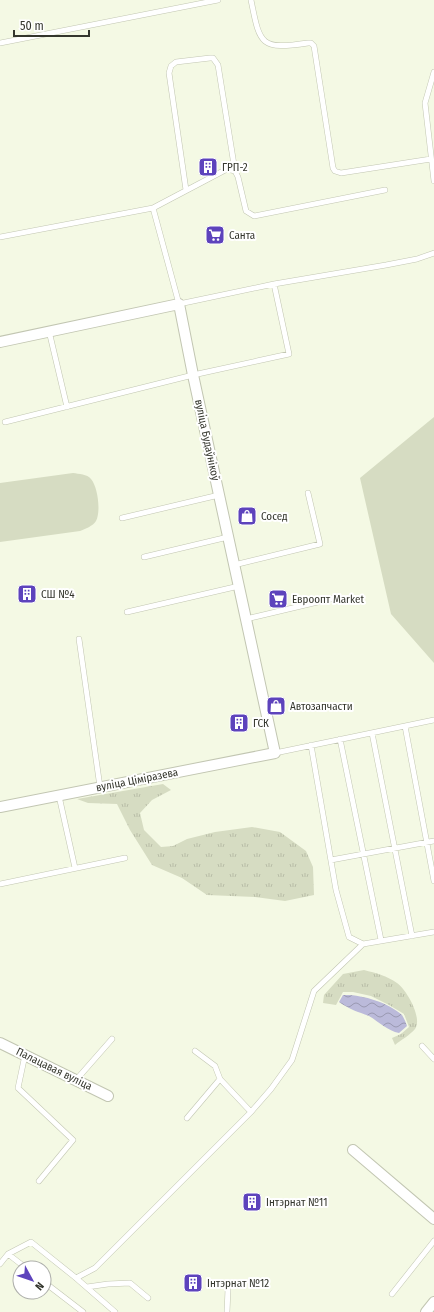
<svg xmlns="http://www.w3.org/2000/svg" width="434" height="1312" font-family="'Fira Sans Condensed',sans-serif">
<style>
.grass{fill:url(#grass-tufts)}
.garden{fill:#d6dcc2}
.water{fill:url(#water-waves)}
.lines{fill:none;stroke-linecap:round;stroke-linejoin:round}
.service-casing{stroke:#c2c6b2;stroke-width:6}
.minor-casing{stroke:#c2c6b2;stroke-width:12}
.service{stroke:#fff;stroke-width:5}
.minor{stroke:#fff;stroke-width:10}
.labels{text-anchor:middle;dominant-baseline:central;stroke-width:4;stroke-linejoin:round;paint-order:stroke}
.poi-label{font-size:11px;fill:#34362d;stroke:#fff;text-anchor:start}
.street-label{font-size:11px;fill:#34362d;stroke:#fff}
</style>
<defs>
<pattern id="grass-tufts" width="24" height="20" patternUnits="userSpaceOnUse"><rect width="24" height="20" fill="#d6dcc2"/><path d="M3 7l-1-3M5 7V3M7 7l1-3M15 17l-1-3M17 17v-4M19 17l1-3" fill="none" stroke="#b8bda7"/></pattern>
<pattern id="water-waves" width="16" height="10" patternUnits="userSpaceOnUse"><rect width="16" height="10" fill="#bbbada"/><path d="M0 5q4-4 8 0t8 0" fill="none" stroke="#9998b1"/></pattern>
</defs>
<rect width="100%" height="100%" fill="#f4f9e4"/>
<path class="grass" d="M 163,784 L 171,790 L 152,800 L 140,813 L 144,830 L 161,847 L 173,846 L 187,839 L 215,832 L 252,827 L 280,832 L 306,851 L 313,867 L 314,895 L 285,901 L 255,897 L 207,895 L 182,878 L 152,865 L 130,830 L 117,804 L 88,803 L 77,799 Z
M 364,970 C 376,973 387,976 397,983 C 406,989 423,1018 415,1029 C 410,1035 401,1040 395,1045 L 392,1038 L 401,1034 L 409,1027 L 404,1014 L 389,1005 L 371,996 L 353,992 L 343,992 L 336,1005 L 323,1003 L 324,995 L 343,974 Z"/>
<path class="garden" d="M 434,417 L 434,663 L 391,614 L 360,478 Z
M 73,473 C 79,474 87,474 91,479 C 98,487 101,512 96,521 C 93,526 85,529 80,531 L 0,542 L 0,483 Z"/>
<path class="water" d="M 343,995 C 360,994 388,1002 402,1015 C 404,1018 406,1023 407,1026 L 399,1033 C 388,1031 379,1022 369,1016 C 358,1012 349,1009 339,1002 Z"/>
<g class="lines">
<g class="service-casing">
<path id="service" d="M 251,0 C 260,45 260,50 308,43 L 311,43 L 314,46 L 333,168 L 335,171 L 341,173 L 431,159
M 0,43 L 218,0
M 434,72 L 425,103 L 434,181
M 186,190 L 169,73 L 171,66 L 176,62 L 210,58 L 213,58 L 218,65 L 235,171
M 153,208 L 179,304 L 274,284 L 386,265 L 417,259 L 434,253
M 0,237 L 153,208 L 227,169 L 235,171 L 238,177 L 246,211 L 254,216 L 385,190
M 49,331 L 67,407
M 5,422 L 193,375 L 289,354 L 274,284
M 122,518 L 219,495
M 144,557 L 228,537
M 234,565 L 320,544 L 308,493
M 127,612 L 239,586
M 246,619 L 339,597
M 79,639 L 100,787
M 405,726 L 434,881
M 372,733 L 412,936
M 340,739 L 381,940
M 311,745 L 336,890 L 349,937 L 363,944 L 434,932
M 275,753 L 434,720
M 59,796 L 75,868
M 331,860 L 434,841
M 0,884 L 125,858
M 422,1046 L 434,1059
M 195,1051 L 215,1066 L 220,1079 L 251,1112
M 25,1055 L 18,1088 L 73,1140 L 39,1181
M 76,1080 L 112,1039
M 187,1118 L 220,1079
M 8,1254 L 26,1268
M 0,1264 L 8,1254 L 31,1242 L 76,1278 L 115,1312
M 76,1278 L 95,1268 L 251,1112 L 271,1089 L 292,1060 L 314,991 L 363,944
M 44,1282 L 83,1312
M 87,1287 L 108,1284 L 130,1283 L 148,1298
M 392,1294 L 434,1241
M 227,1312 L 228,1289"/>
</g>
<g class="minor-casing">
<path id="minor" d="M 0,342 L 179,304 L 193,375 L 275,753 L 0,807
M 0,1043 L 108,1096
M 353,1150 L 434,1219
M 426,1312 L 434,1302"/>
</g>
<use href="#service" class="service"/>
<use href="#minor" class="minor"/>
</g>
<defs>
<g id="building-square" transform="scale(1)"><rect x="-9" y="-9" width="18" height="18" rx="4" fill="#5d43bc" stroke="#fff"/><path d="M-4-6H4V6H1V3H-1V6H-4ZM-2.5-4.3h1.7v1.8h-1.7ZM.8-4.3h1.7v1.8H.8ZM-2.5-1h1.7V.8h-1.7ZM.8-1h1.7V.8H.8Z" fill="#fff"/></g>
<g id="supermarket-square" transform="scale(1)"><rect x="-9" y="-9" width="18" height="18" rx="4" fill="#5d43bc" stroke="#fff"/><path d="M-6-5.5h2.5l.6 2H6L4.5 2H-2.5L-4.4-4H-6ZM-1.5 3.2a1.3 1.3 0 1 0 .1 0ZM3 3.2a1.3 1.3 0 1 0 .1 0Z" fill="#fff"/></g>
<g id="shop-square" transform="scale(1)"><rect x="-9" y="-9" width="18" height="18" rx="4" fill="#5d43bc" stroke="#fff"/><path d="M-5-2.5h2.3a2.7 3.5 0 0 1 5.4 0H5L5.5 6h-11ZM-1.5-2.5h3a1.5 2.3 0 0 0-3 0Z" fill="#fff"/></g>
</defs>
<g fill-rule="evenodd">
<use href="#building-square" x="208" y="167"/>
<use href="#supermarket-square" x="215" y="235"/>
<use href="#shop-square" x="247" y="516"/>
<use href="#building-square" x="27" y="594"/>
<use href="#supermarket-square" x="278" y="599"/>
<use href="#shop-square" x="276" y="706"/>
<use href="#building-square" x="239" y="723"/>
<use href="#building-square" x="252" y="1202"/>
<use href="#building-square" x="193" y="1283"/>
</g>
<g class="labels">
<g class="poi-label">
<text x="222" y="167">ГРП-2</text>
<text x="229" y="235">Санта</text>
<text x="261" y="516">Сосед</text>
<text x="41" y="594">СШ №4</text>
<text x="292" y="599">Евроопт Market</text>
<text x="290" y="706">Автозапчасти</text>
<text x="253" y="723">ГСК</text>
<text x="266" y="1202">Інтэрнат №11</text>
<text x="207" y="1283">Інтэрнат №12</text>
</g>
<g class="street-label">
<text transform="translate(207 440) rotate(78)">вуліца Будаўнікоў</text>
<text transform="translate(137 780) rotate(-11)">вуліца Ціміразева</text>
<text transform="translate(54 1069) rotate(26)">Палацавая вуліца</text>
</g>
</g>
<g transform="translate(32 1280) rotate(130)"><circle r="19" fill="#ffffff" stroke="#aeafab"/>
<path d="M0-3L7 15L0 10L-7 15Z" fill="#5d43bc"/>
<text y="-6" font-size="11" font-weight="bold" text-anchor="middle" fill="#34362d">N</text>
</g>
<path d="M14 30v6h75v-6" fill="none" stroke="#34362d" stroke-width="2"/>
<text x="20" y="30" font-size="12" fill="#34362d" stroke="#ffffff" stroke-width="3" paint-order="stroke">50 m</text>
</svg>
